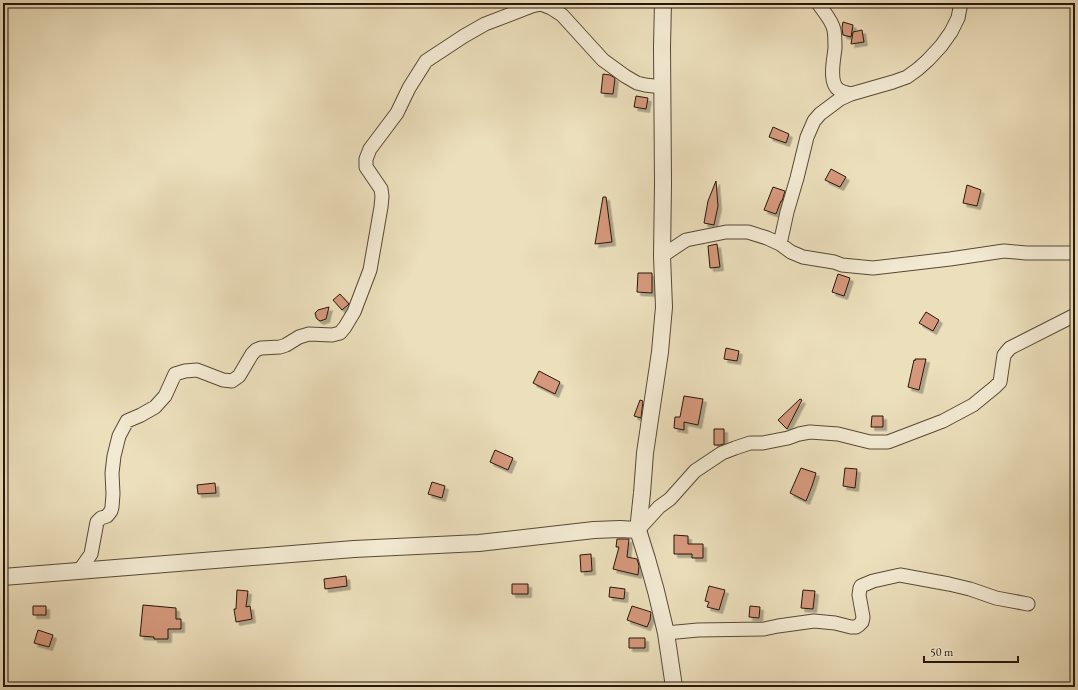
<svg xmlns="http://www.w3.org/2000/svg" width="1078" height="690" font-family="'EB Garamond',serif">
<style>
.building{fill:#d5987c;stroke:#26170a;filter:url(#shadow)}
.lines{fill:none;stroke-linecap:round;stroke-linejoin:round}
.minor-casing{stroke:#584936;stroke-width:15}
.tertiary-casing{stroke:#584936;stroke-width:18}
.minor{stroke:#f3ead3;stroke-width:13}
.tertiary{stroke:#f3ead3;stroke-width:16}
</style>
<defs>
<filter id="shadow"><feDropShadow dx="3.5" dy="3.5" stdDeviation="0" flood-color="#0004"/></filter>
</defs>
<rect width="100%" height="100%" fill="#ecdfbc"/>
<filter id="stains"><feTurbulence type="fractalNoise" baseFrequency=".005" numOctaves="4"/><feColorMatrix values="0 0 0 0 .2 0 0 0 0 .09 0 0 0 0 .02 0 0 0 .5 -.17"/></filter>
<radialGradient id="worn" r=".72"><stop offset=".6" stop-color="#630" stop-opacity="0"/><stop offset="1" stop-color="#630" stop-opacity=".3"/></radialGradient>
<path class="building" d="M 843,22 L 853,25 L 851,37 L 843,35 L 842,28 Z
M 862,30 L 864,42 L 851,44 L 853,32 Z
M 603,74 L 610,75 L 615,78 L 613,94 L 601,93 Z
M 636,96 L 648,98 L 646,109 L 634,107 Z
M 773,127 L 789,134 L 786,143 L 769,137 Z
M 831,169 L 846,177 L 840,187 L 825,180 Z
M 716,181 L 718,206 L 714,225 L 704,223 L 708,201 Z
M 967,185 L 981,190 L 977,206 L 963,203 Z
M 773,187 L 785,191 L 782,201 L 781,201 L 776,214 L 764,210 Z
M 603,197 L 606,197 L 612,242 L 595,244 Z
M 717,244 L 720,267 L 710,268 L 708,246 Z
M 638,273 L 652,273 L 652,293 L 637,292 Z
M 838,274 L 850,278 L 844,296 L 832,292 Z
M 340,294 L 349,304 L 342,310 L 333,300 Z
M 329,307 L 326,319 L 320,321 L 317,319 L 316,317 L 315,313 L 318,310 Z
M 926,312 L 939,320 L 933,331 L 919,323 Z
M 726,348 L 739,351 L 737,361 L 724,359 Z
M 915,359 L 926,359 L 919,390 L 908,387 L 914,360 L 915,361 Z
M 539,371 L 560,382 L 555,394 L 533,383 Z
M 684,396 L 703,399 L 698,425 L 684,422 L 684,430 L 674,428 L 675,417 L 680,417 Z
M 800,399 L 802,400 L 787,429 L 778,420 Z
M 640,400 L 643,401 L 641,418 L 634,416 Z
M 872,416 L 883,416 L 883,427 L 871,427 Z
M 714,429 L 724,429 L 724,444 L 720,445 L 714,445 Z
M 495,450 L 513,458 L 508,470 L 490,462 Z
M 801,468 L 816,473 L 812,486 L 806,501 L 790,493 Z
M 845,468 L 857,469 L 855,488 L 843,486 Z
M 432,482 L 445,486 L 442,498 L 428,494 Z
M 215,483 L 216,493 L 198,494 L 197,485 Z
M 674,535 L 688,536 L 688,544 L 703,544 L 703,558 L 692,558 L 692,554 L 674,554 Z
M 617,539 L 629,539 L 627,557 L 637,559 L 639,566 L 638,575 L 613,569 L 619,547 L 616,547 Z
M 591,554 L 592,571 L 581,572 L 580,555 Z
M 346,576 L 347,586 L 325,589 L 324,579 Z
M 512,584 L 528,584 L 528,594 L 512,594 Z
M 709,586 L 725,590 L 719,610 L 707,607 L 709,602 L 705,601 Z
M 610,587 L 625,589 L 624,599 L 609,597 Z
M 237,590 L 248,591 L 246,607 L 250,606 L 252,619 L 236,622 L 234,609 L 236,609 Z
M 803,590 L 815,591 L 813,609 L 801,608 Z
M 143,605 L 176,608 L 176,619 L 181,619 L 181,629 L 168,629 L 168,639 L 154,639 L 154,637 L 140,636 Z
M 33,606 L 46,606 L 46,615 L 33,615 Z
M 632,606 L 651,612 L 650,620 L 647,627 L 627,620 Z
M 750,606 L 760,607 L 759,618 L 749,617 Z
M 38,630 L 53,635 L 49,647 L 34,643 Z
M 629,638 L 645,638 L 645,648 L 629,648 Z"/>
<g class="lines">
<g class="minor-casing">
<path id="minor" d="M 818,3 C 823,11 832,20 834,30 C 835,35 835,43 835,48 C 834,59 828,83 839,90 C 842,92 847,93 851,94
M 780,244 L 787,212 L 797,178 L 807,137 L 814,121 L 820,114 L 840,99 L 851,94 L 893,82 L 907,77 L 918,69 L 928,60 L 941,46 L 951,32 L 958,18 L 961,3
M 662,256 L 686,240 L 726,232 L 748,232 L 767,238 L 780,244 L 791,252 L 803,257 L 834,262 L 842,265 L 873,268 L 950,259 L 1004,251 L 1026,253 L 1075,253
M 638,530 L 659,507 L 670,499 L 695,471 L 722,453 L 735,448 L 750,443 L 763,443 L 788,438 L 799,434 L 810,432 L 838,434 L 870,442 L 888,442 L 943,421 L 973,405 L 995,387 L 1000,382 L 1004,355 L 1010,348 L 1075,315
M 79,571 L 91,554 L 97,522 L 101,518 L 107,516 L 111,511 L 112,507 L 113,494 L 112,473 L 114,456 L 119,436 L 127,421 L 141,415 L 155,407 L 165,396 L 175,374 L 185,371 L 197,370 L 223,380 L 232,381 L 239,376 L 252,354 L 256,350 L 261,348 L 280,347 L 286,345 L 299,337 L 309,334 L 332,335 L 340,333 L 345,327 L 354,312 L 370,270 L 381,207 L 382,196 L 381,189 L 366,167 L 366,159 L 370,149 L 397,113 L 409,88 L 426,61 L 464,36 L 485,24 L 532,6 L 541,4 L 551,8 L 562,15 L 603,60 L 625,76 L 637,83 L 645,85 L 662,87
M 666,633 L 698,630 L 764,629 L 778,626 L 814,621 L 835,623 L 851,627 L 856,627 L 859,625 L 862,622 L 863,617 L 859,595 L 860,588 L 861,586 L 873,581 L 900,575 L 949,584 L 970,589 L 996,598 L 1028,604"/>
</g>
<g class="tertiary-casing">
<path id="tertiary" d="M 663,3 L 662,46 L 663,183 L 662,256 L 664,307 L 660,352 L 645,453 L 642,493 L 638,530 L 647,559 L 656,591 L 666,633 L 674,687
M 3,577 L 354,549 L 479,543 L 594,530 L 620,529 L 638,530"/>
</g>
<use href="#minor" class="minor"/>
<use href="#tertiary" class="tertiary"/>
</g>
<rect width="1078" height="690" fill="none" stroke="#ecdfbc" stroke-width="16"/>
<rect x="4" y="4" width="1070" height="682" fill="none" stroke="#26170a" stroke-width="2"/>
<rect x="8" y="8" width="1062" height="674" fill="none" stroke="#26170a"/>
<path d="M924 656v6h94v-6" fill="none" stroke="#26170a" stroke-width="2"/>
<text x="930" y="656" font-size="12" fill="#26170a" stroke="#f3ead3" stroke-width="3" paint-order="stroke">50 m</text>
<rect width="100%" height="100%" filter="url(#stains)"/>
<rect width="100%" height="100%" fill="url(#worn)"/>
</svg>
